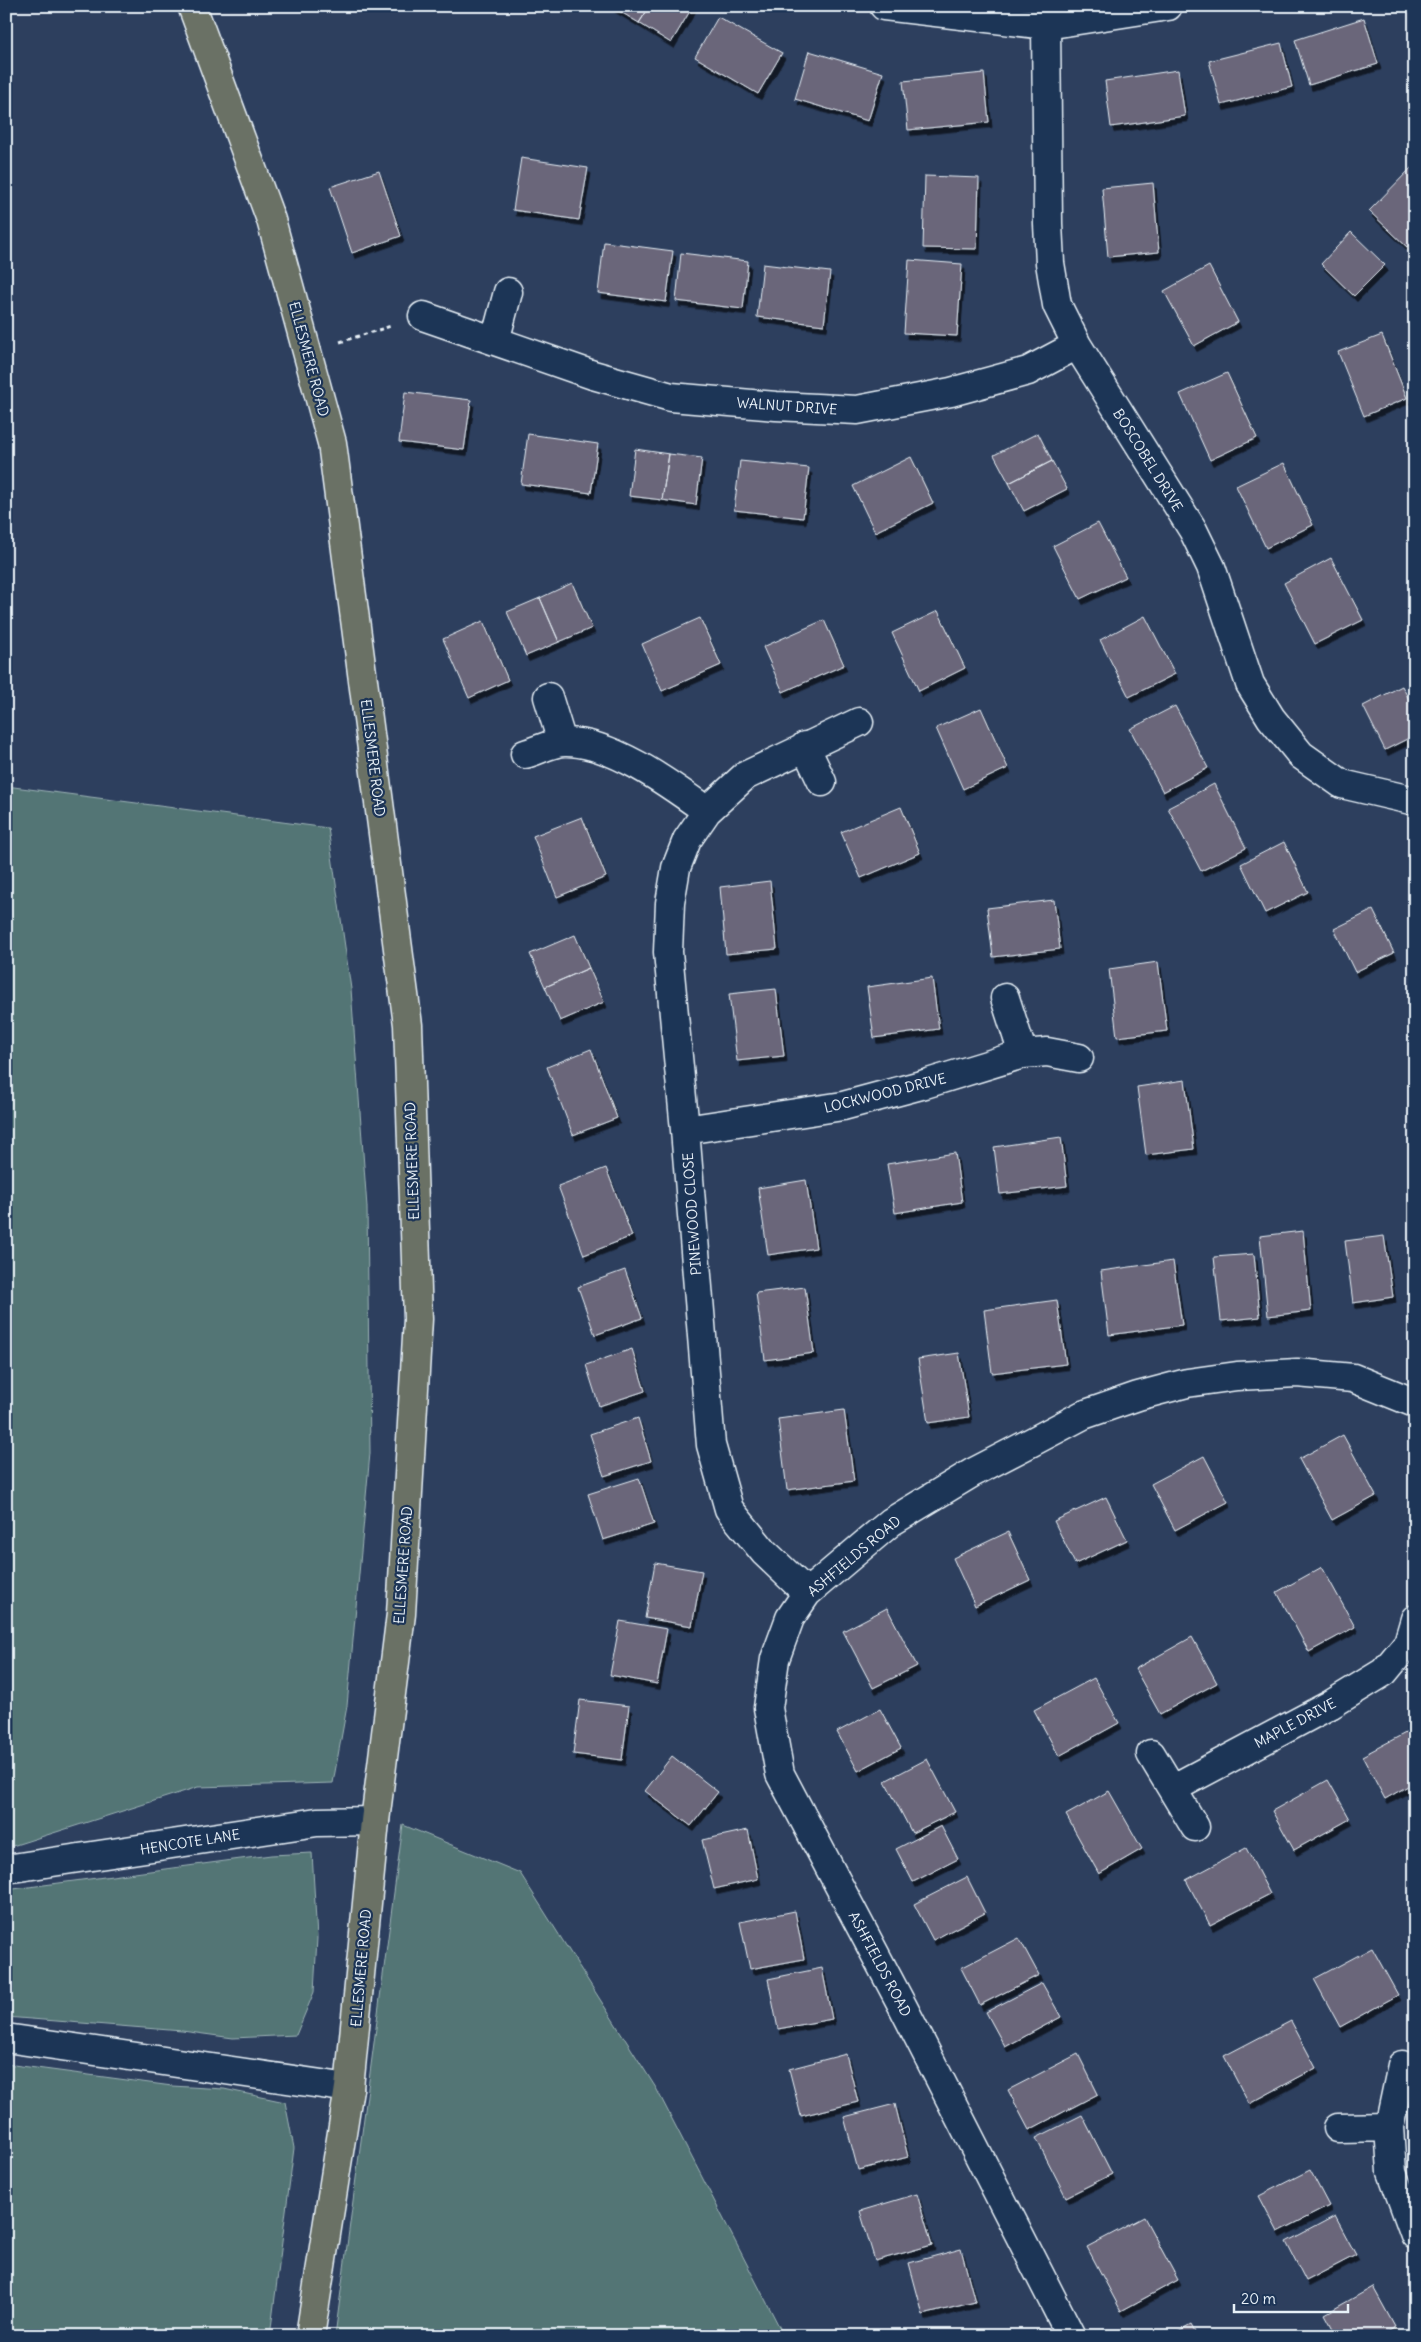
<svg xmlns="http://www.w3.org/2000/svg" width="1421" height="2342" font-family="Delius,sans-serif">
<style>
.green{fill:#527575;stroke:#9db3b6}
.building{fill:#6b667a;stroke:#e8f1f8;filter:url(#shadow)}
.lines{fill:none;stroke-linecap:round;stroke-linejoin:round}
.minor-casing{stroke:#e8f1f8;stroke-width:31}
.major-casing{stroke:#e8f1f8;stroke-width:31}
.path{stroke:#e8f1f8;stroke-width:3;stroke-dasharray:4 4;stroke-linecap:butt}
.minor{stroke:#1d3557;stroke-width:28}
.major{stroke:#6b7165;stroke-width:28}
.labels{text-anchor:middle;dominant-baseline:central;stroke-width:4.5;stroke-linejoin:round;paint-order:stroke}
.street-label{font-size:14px;fill:#e8f1f8;stroke:#1d3557}
</style>
<defs>
<filter id="shadow"><feDropShadow dx="3" dy="5.5" stdDeviation="0" flood-color="#0009"/></filter>
</defs>
<rect width="100%" height="100%" fill="#2d3f5e"/>
<filter id="ink" filterUnits="userSpaceOnUse"><feTurbulence type="fractalNoise" baseFrequency=".02" numOctaves="2"/><feDisplacementMap in="SourceGraphic" scale="10" xChannelSelector="R" yChannelSelector="G"/><feConvolveMatrix kernelMatrix="1 2 1 2 8 2 1 2 1" color-interpolation-filters="sRGB"/></filter>
<g filter="url(#ink)">
<path class="green" d="M 6,786 L 328,828 L 351,989 L 367,1207 L 370,1453 L 347,1706 L 333,1783 L 198,1787 L 6,1848 Z
M 403,1825 L 520,1873 L 656,2088 L 784,2336 L 335,2336 Z
M 312,1853 L 317,1938 L 314,1992 L 296,2035 L 233,2038 L 182,2031 L 6,2017 L 6,1890 L 271,1855 Z
M 6,2064 L 172,2086 L 224,2089 L 285,2102 L 294,2148 L 270,2336 L 6,2336 Z"/>
<path class="building" d="M 611,6 L 650,6 L 639,23 Z
M 650,6 L 693,6 L 671,43 L 639,23 Z
M 718,17 L 782,53 L 758,94 L 695,57 Z
M 1364,18 L 1378,64 L 1309,85 L 1295,40 Z
M 1281,43 L 1292,87 L 1221,105 L 1209,61 Z
M 809,51 L 883,73 L 868,121 L 795,99 Z
M 1178,70 L 1185,116 L 1111,127 L 1105,81 Z
M 984,73 L 989,122 L 908,130 L 903,81 Z
M 521,158 L 588,168 L 579,220 L 513,210 Z
M 1414,165 L 1415,238 L 1407,247 L 1369,211 Z
M 379,171 L 401,236 L 352,253 L 330,187 Z
M 925,176 L 979,178 L 977,249 L 923,248 Z
M 1153,183 L 1159,252 L 1108,257 L 1102,188 Z
M 1351,232 L 1385,265 L 1354,296 L 1321,264 Z
M 604,242 L 673,251 L 666,302 L 598,293 Z
M 681,253 L 748,261 L 743,309 L 676,301 Z
M 909,260 L 962,264 L 957,336 L 904,333 Z
M 763,264 L 830,272 L 824,325 L 757,317 Z
M 1209,266 L 1238,322 L 1194,346 L 1164,291 Z
M 1382,335 L 1407,398 L 1364,416 L 1338,352 Z
M 1227,373 L 1257,438 L 1210,460 L 1180,394 Z
M 405,392 L 471,400 L 464,450 L 399,442 Z
M 1038,433 L 1052,461 L 1009,483 L 994,455 Z
M 528,434 L 598,444 L 591,493 L 521,484 Z
M 1412,447 L 1415,447 L 1415,494 L 1413,494 Z
M 635,449 L 669,454 L 662,500 L 629,496 Z
M 669,454 L 702,458 L 696,505 L 662,500 Z
M 911,457 L 933,503 L 875,532 L 853,486 Z
M 740,461 L 809,468 L 803,518 L 734,510 Z
M 1052,461 L 1067,489 L 1024,511 L 1009,483 Z
M 1284,463 L 1313,525 L 1266,548 L 1236,486 Z
M 1098,523 L 1126,577 L 1080,599 L 1053,546 Z
M 1331,558 L 1363,620 L 1315,644 L 1284,583 Z
M 572,583 L 592,628 L 559,642 L 540,598 Z
M 540,598 L 559,642 L 526,656 L 507,612 Z
M 938,611 L 965,668 L 919,691 L 892,633 Z
M 1145,616 L 1175,674 L 1129,697 L 1100,640 Z
M 700,618 L 721,665 L 662,691 L 642,644 Z
M 824,620 L 844,665 L 783,692 L 763,647 Z
M 483,621 L 508,680 L 469,698 L 443,639 Z
M 1402,686 L 1415,711 L 1415,735 L 1385,750 L 1363,706 Z
M 1175,706 L 1208,768 L 1163,792 L 1130,729 Z
M 981,708 L 1008,768 L 963,789 L 936,728 Z
M 1214,784 L 1246,848 L 1201,871 L 1168,808 Z
M 901,807 L 920,853 L 861,878 L 841,832 Z
M 582,817 L 606,877 L 557,897 L 533,836 Z
M 1284,842 L 1308,892 L 1265,913 L 1241,864 Z
M 770,881 L 777,949 L 726,954 L 720,887 Z
M 1054,900 L 1060,949 L 993,957 L 987,908 Z
M 1373,910 L 1394,953 L 1355,972 L 1334,929 Z
M 575,935 L 589,968 L 545,987 L 530,954 Z
M 1158,962 L 1167,1031 L 1117,1037 L 1109,969 Z
M 589,968 L 604,1002 L 560,1021 L 545,987 Z
M 932,978 L 939,1029 L 874,1038 L 867,987 Z
M 776,989 L 784,1056 L 737,1061 L 729,994 Z
M 591,1049 L 617,1118 L 573,1135 L 547,1067 Z
M 1185,1080 L 1194,1149 L 1146,1155 L 1137,1087 Z
M 1061,1137 L 1067,1186 L 1000,1194 L 994,1147 Z
M 955,1153 L 962,1202 L 895,1213 L 887,1164 Z
M 606,1168 L 632,1236 L 584,1255 L 558,1186 Z
M 806,1180 L 816,1248 L 768,1255 L 758,1188 Z
M 1303,1231 L 1311,1311 L 1268,1316 L 1260,1236 Z
M 1384,1236 L 1393,1297 L 1353,1303 L 1345,1241 Z
M 1254,1254 L 1260,1317 L 1221,1321 L 1214,1257 Z
M 1173,1261 L 1182,1325 L 1109,1335 L 1101,1271 Z
M 625,1270 L 642,1318 L 595,1335 L 578,1287 Z
M 805,1287 L 814,1353 L 765,1360 L 756,1293 Z
M 1057,1300 L 1066,1364 L 992,1373 L 984,1310 Z
M 1415,1315 L 1415,1332 L 1408,1318 Z
M 632,1349 L 645,1391 L 599,1406 L 586,1365 Z
M 959,1353 L 969,1417 L 928,1423 L 918,1359 Z
M 844,1410 L 854,1481 L 787,1490 L 778,1419 Z
M 638,1418 L 651,1461 L 604,1476 L 590,1434 Z
M 1343,1435 L 1376,1496 L 1332,1520 L 1299,1459 Z
M 1204,1456 L 1228,1502 L 1175,1530 L 1151,1484 Z
M 639,1478 L 654,1524 L 603,1540 L 588,1494 Z
M 1106,1497 L 1127,1540 L 1075,1564 L 1054,1521 Z
M 1008,1532 L 1030,1580 L 975,1606 L 953,1558 Z
M 655,1563 L 702,1571 L 692,1626 L 645,1618 Z
M 1322,1567 L 1355,1627 L 1309,1652 L 1277,1592 Z
M 887,1608 L 917,1666 L 873,1688 L 843,1631 Z
M 620,1621 L 667,1629 L 657,1684 L 610,1675 Z
M 1192,1637 L 1217,1683 L 1160,1714 L 1135,1669 Z
M 1094,1678 L 1119,1723 L 1059,1756 L 1034,1710 Z
M 580,1700 L 629,1706 L 622,1760 L 573,1754 Z
M 880,1709 L 901,1748 L 858,1771 L 837,1732 Z
M 1415,1728 L 1415,1782 L 1385,1799 L 1362,1756 Z
M 672,1756 L 718,1792 L 691,1826 L 645,1791 Z
M 927,1759 L 955,1812 L 912,1833 L 885,1781 Z
M 1328,1780 L 1350,1819 L 1294,1850 L 1272,1811 Z
M 1109,1791 L 1142,1849 L 1099,1874 L 1066,1815 Z
M 941,1826 L 958,1859 L 913,1882 L 896,1849 Z
M 748,1830 L 758,1879 L 714,1889 L 702,1840 Z
M 1246,1848 L 1270,1894 L 1210,1925 L 1186,1880 Z
M 967,1877 L 985,1913 L 933,1940 L 914,1904 Z
M 795,1911 L 804,1959 L 750,1969 L 740,1922 Z
M 1019,1938 L 1039,1975 L 980,2005 L 961,1968 Z
M 1372,1948 L 1398,1995 L 1340,2027 L 1314,1979 Z
M 822,1968 L 832,2019 L 778,2029 L 768,1979 Z
M 1042,1983 L 1061,2017 L 1005,2047 L 986,2012 Z
M 1291,2021 L 1316,2068 L 1249,2104 L 1224,2056 Z
M 846,2054 L 858,2102 L 801,2116 L 789,2069 Z
M 1078,2054 L 1098,2094 L 1029,2130 L 1008,2090 Z
M 895,2104 L 908,2157 L 858,2170 L 844,2117 Z
M 1082,2115 L 1112,2174 L 1066,2197 L 1036,2138 Z
M 1310,2170 L 1329,2206 L 1278,2232 L 1259,2196 Z
M 917,2194 L 932,2245 L 875,2261 L 860,2211 Z
M 1335,2216 L 1356,2255 L 1306,2281 L 1286,2242 Z
M 1144,2217 L 1178,2280 L 1121,2311 L 1087,2247 Z
M 961,2249 L 975,2302 L 923,2315 L 909,2263 Z
M 1373,2287 L 1395,2327 L 1379,2336 L 1337,2336 L 1325,2314 Z
M 1191,2325 L 1197,2336 L 1171,2336 Z"/>
<g class="lines">
<g class="minor-casing">
<path id="minor" d="M 884,6 L 1046,25 L 1168,6
M 1046,25 L 1048,224 L 1050,263 L 1057,305 L 1077,345 L 1193,530 L 1211,567 L 1250,684 L 1271,718 L 1301,755 L 1342,784 L 1415,801
M 423,316 L 593,375 L 671,397 L 776,406 L 857,410 L 951,392 L 1028,371 L 1077,345
M 495,341 L 508,292
M 548,697 L 562,742
M 805,746 L 822,782
M 525,754 C 537,751 552,742 565,742 C 611,741 671,785 707,811
M 1005,998 L 1023,1054
M 685,1130 L 843,1106 L 925,1084 L 1023,1054 L 1047,1052 L 1079,1058
M 807,1593 L 764,1552 L 729,1509 L 711,1445 L 685,1130 L 668,952 L 670,903 L 676,868 L 687,840 L 707,811 L 745,776 L 859,722
M 1151,1754 L 1195,1827
M 1172,1789 L 1330,1705 L 1384,1672 L 1408,1643 L 1415,1619
M 6,1869 L 317,1822 L 375,1821
M 6,2038 L 349,2088
M 1402,2065 L 1389,2127 L 1392,2172 L 1415,2235
M 1338,2128 L 1389,2127
M 1071,2336 L 903,2007 L 780,1774 L 768,1708 L 775,1659 L 790,1618 L 807,1593 L 891,1522 L 972,1473 L 1030,1443 L 1083,1415 L 1138,1396 L 1187,1383 L 1237,1376 L 1297,1373 L 1353,1378 L 1415,1403"/>
</g>
<g class="major-casing">
<path id="major" d="M 192,6 L 271,220 L 332,443 L 408,1025 L 418,1319 L 401,1614 L 375,1821 L 349,2088 L 310,2336"/>
</g>
<path class="path" d="M 340,342 L 391,326"/>
<use href="#minor" class="minor"/>
<use href="#major" class="major"/>
</g>
</g>
<g class="labels">
<g class="street-label">
<text transform="translate(309 359) rotate(75)">ELLESMERE ROAD</text>
<text transform="translate(787 406) rotate(4)">WALNUT DRIVE</text>
<text transform="translate(1148 460) rotate(58)">BOSCOBEL DRIVE</text>
<text transform="translate(373 758) rotate(83)">ELLESMERE ROAD</text>
<text transform="translate(885 1093) rotate(-14)">LOCKWOOD DRIVE</text>
<text transform="translate(412 1161) rotate(-92)">ELLESMERE ROAD</text>
<text transform="translate(692 1214) rotate(-94)">PINEWOOD CLOSE</text>
<text transform="translate(854 1556) rotate(-40)">ASHFIELDS ROAD</text>
<text transform="translate(403 1565) rotate(-86)">ELLESMERE ROAD</text>
<text transform="translate(1295 1723) rotate(-28)">MAPLE DRIVE</text>
<text transform="translate(190 1842) rotate(-9)">HENCOTE LANE</text>
<text transform="translate(880 1964) rotate(62)">ASHFIELDS ROAD</text>
<text transform="translate(361 1968) rotate(-85)">ELLESMERE ROAD</text>
</g>
</g>
<rect width="1421" height="2342" fill="none" stroke="#1d3557" stroke-width="25"/>
<rect x="12" y="12" width="1396" height="2317" fill="none" stroke="#e8f1f8" stroke-width="2" filter="url(#ink)"/>
<path d="M1234 2304v8h114v-8" fill="none" stroke="#e8f1f8" stroke-width="2.5"/>
<text x="1241" y="2304" font-size="15" fill="#e8f1f8" stroke="#1d3557" stroke-width="4" paint-order="stroke">20 m</text>
</svg>
